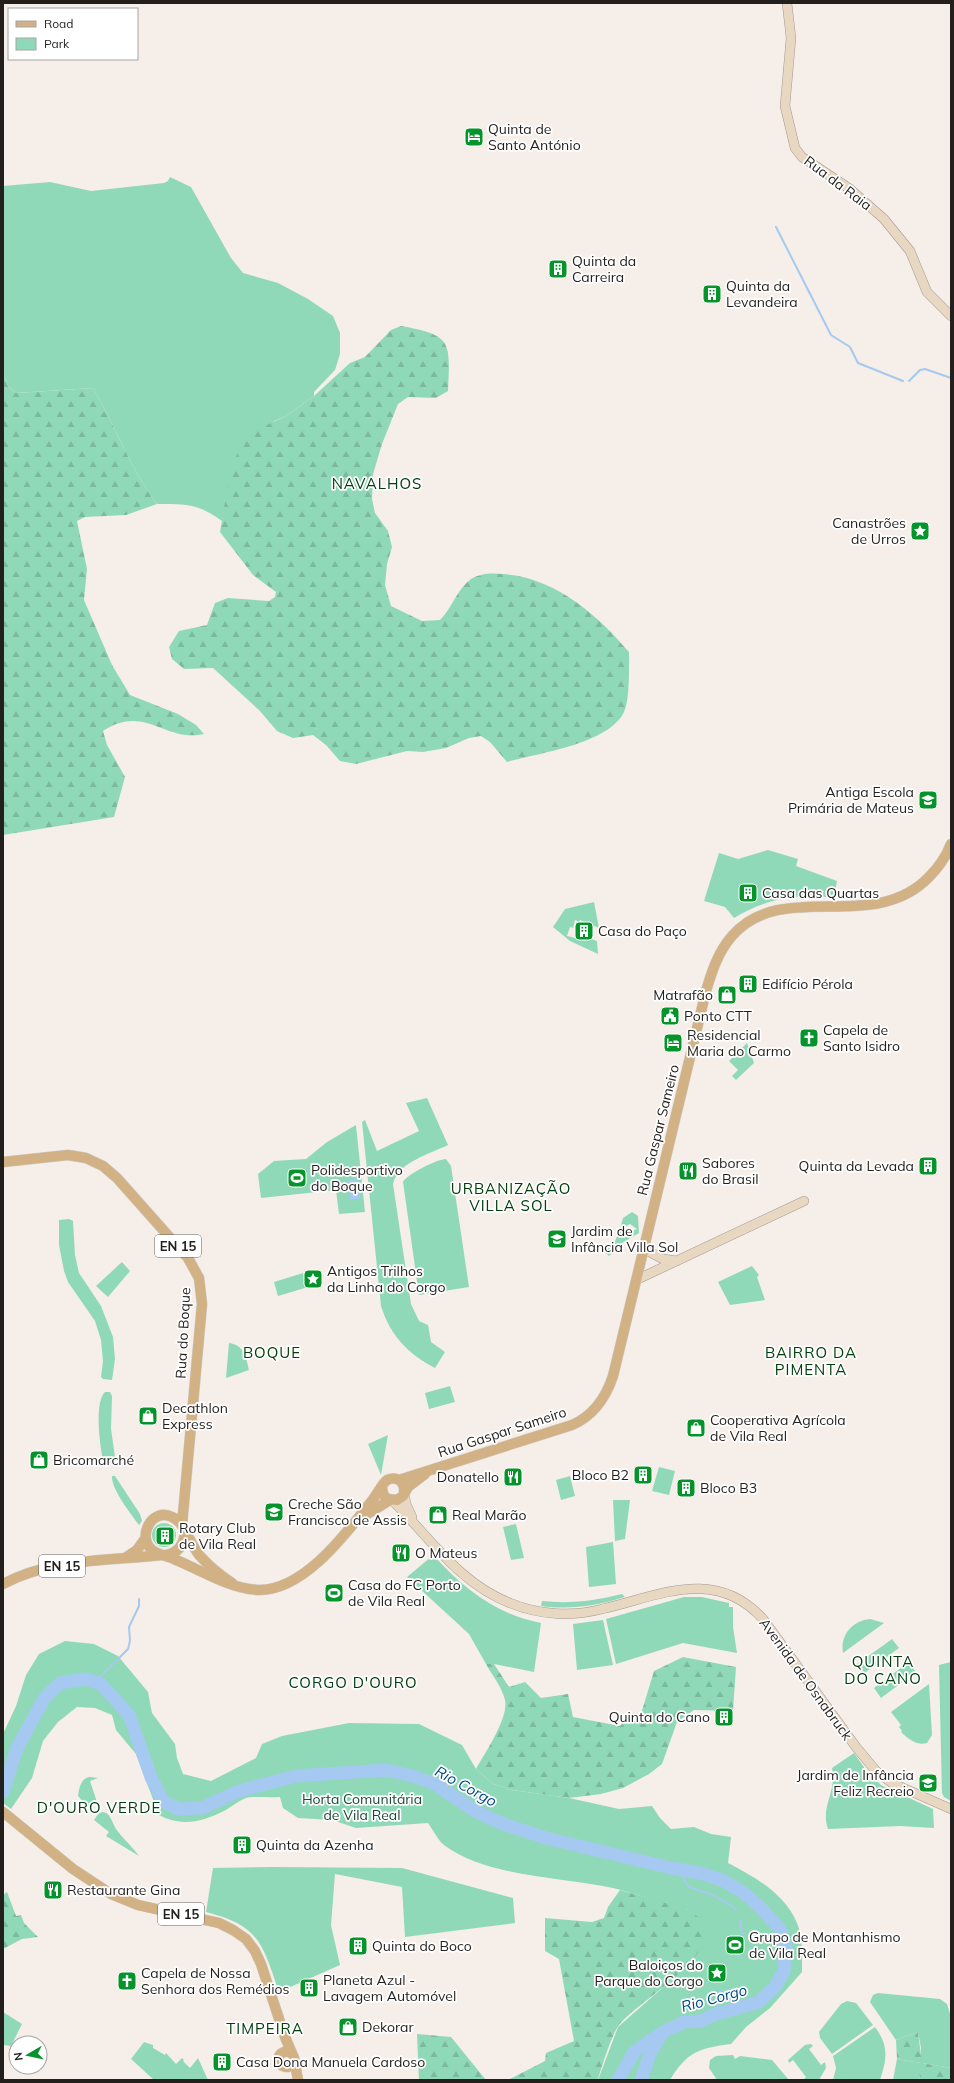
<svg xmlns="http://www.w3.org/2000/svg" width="954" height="2083" font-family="Mulish,sans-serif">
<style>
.green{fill:#90d9b8}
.forest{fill:url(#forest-firs)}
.water{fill:url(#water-ripples)}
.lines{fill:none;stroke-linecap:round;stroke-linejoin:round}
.stream{stroke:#a5c9f1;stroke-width:2}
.river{stroke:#a5c9f1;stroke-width:13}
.secondary-casing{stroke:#a19994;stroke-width:10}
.primary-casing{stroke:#cececd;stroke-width:11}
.secondary{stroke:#e8d8c2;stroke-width:9}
.primary{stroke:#d2b285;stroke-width:10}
.labels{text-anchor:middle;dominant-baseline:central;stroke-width:3.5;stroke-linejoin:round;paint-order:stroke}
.shield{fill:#fff;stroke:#646261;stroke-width:1}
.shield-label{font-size:13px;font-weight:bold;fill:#221f1d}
.poi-label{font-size:14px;fill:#221f1d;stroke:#fff;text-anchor:start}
.street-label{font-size:14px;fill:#221f1d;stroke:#fff}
.park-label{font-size:14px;fill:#1c4836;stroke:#fff}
.neighbourhood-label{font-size:15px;letter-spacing:1px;fill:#01400d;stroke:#fff}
.water-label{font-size:15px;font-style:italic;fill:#034883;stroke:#fff}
</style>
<defs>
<pattern id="forest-firs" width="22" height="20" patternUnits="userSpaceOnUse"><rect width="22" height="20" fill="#90d9b8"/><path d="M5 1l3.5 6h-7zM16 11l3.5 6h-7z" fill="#7cba9e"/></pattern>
<pattern id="water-ripples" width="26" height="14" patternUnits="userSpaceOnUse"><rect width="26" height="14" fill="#a5c9f1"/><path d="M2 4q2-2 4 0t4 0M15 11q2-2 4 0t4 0" fill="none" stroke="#8eacce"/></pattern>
</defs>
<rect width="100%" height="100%" fill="#f6eee8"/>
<path class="green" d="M 170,177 L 191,187 L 231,258 L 243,273 L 278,283 L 308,299 L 333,316 L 340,333 L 340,354 L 335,370 L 314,392 L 314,396 L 286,416 L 274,421 L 226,502 L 222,521 C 197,503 187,504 157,504 C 130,468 116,427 93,388 L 16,393 L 8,386 L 3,372 L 3,186 L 50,182 L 91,191 L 164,183 L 168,181 Z
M 768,850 L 798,859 L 796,866 L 837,881 L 834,898 C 798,893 765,899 734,918 L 725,907 L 704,901 L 719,853 L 738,859 Z
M 594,902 L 599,928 L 580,920 L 579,922 L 575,920 L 573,928 L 570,927 L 567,936 L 575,938 L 576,934 L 597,941 L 598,954 L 570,941 L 553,927 L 565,909 Z
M 747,1043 L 754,1063 L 736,1080 L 732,1076 L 738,1070 L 729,1061 Z
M 427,1098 L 448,1145 C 430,1154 398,1162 393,1184 L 411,1304 L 419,1321 L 428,1325 L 431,1342 L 445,1352 L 435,1368 C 408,1354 390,1335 381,1306 L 362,1122 L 365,1120 L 377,1151 L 419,1131 L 406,1103 Z
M 356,1125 L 365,1212 L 339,1214 L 336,1190 L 261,1198 L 258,1174 L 274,1161 L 306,1159 L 327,1142 Z
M 446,1159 L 451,1166 L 469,1287 L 419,1295 L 403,1182 C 406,1175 437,1159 446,1159 Z
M 632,1212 L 638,1216 L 639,1233 L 622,1243 L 609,1256 L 603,1250 L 602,1246 L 613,1246 L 619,1232 L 622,1231 L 623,1235 L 637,1229 L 630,1224 L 620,1229 L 623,1218 Z
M 69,1219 L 73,1221 L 75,1255 L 79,1273 L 101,1306 L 113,1337 L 115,1359 L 112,1380 L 103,1379 L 101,1377 L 103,1361 L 101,1340 L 95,1321 L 68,1282 L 64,1271 L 59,1245 L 59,1220 Z
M 122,1262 L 130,1271 L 108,1297 L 96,1286 Z
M 752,1266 L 759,1275 L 757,1277 L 765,1300 L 730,1305 L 718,1282 Z
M 303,1273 L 308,1287 L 278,1296 L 274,1282 Z
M 229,1343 C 244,1345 246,1357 249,1370 L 226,1378 Z
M 450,1386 L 455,1402 L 429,1409 L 425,1393 Z
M 105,1392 L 110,1392 L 112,1396 L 111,1429 L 115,1457 L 114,1462 L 110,1464 L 103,1460 C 100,1447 94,1402 105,1392 Z
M 388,1435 L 381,1475 L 368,1444 Z
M 659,1467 L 675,1471 L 669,1495 L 652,1491 Z
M 115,1476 L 140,1514 L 142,1521 L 139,1525 C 131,1514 111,1489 112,1476 Z
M 570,1476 L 575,1496 L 561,1500 L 556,1480 Z
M 613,1500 L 630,1500 L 625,1539 L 615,1541 Z
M152 1535a12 12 0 1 1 24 0a12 12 0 1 1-24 0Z
M 516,1524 L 524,1558 L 511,1560 L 503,1527 Z
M 613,1542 L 616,1584 L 589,1587 L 586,1547 Z
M 431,1557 L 435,1557 C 464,1589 498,1615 541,1623 L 534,1672 L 494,1664 L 486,1664 L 469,1634 L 407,1577 Z
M 622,1594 L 625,1597 C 596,1606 570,1610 541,1606 L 542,1601 C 570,1604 594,1601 622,1594 Z
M 684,1597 L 702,1597 L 729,1603 L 729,1607 L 733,1607 L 733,1627 L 737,1653 L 683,1643 L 616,1664 L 606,1619 Z
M 870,1619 L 884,1623 L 843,1653 C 840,1635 852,1621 870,1619 Z
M 603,1620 L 613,1665 L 577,1670 L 573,1624 Z
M 892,1639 L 899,1648 L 863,1674 L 856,1665 Z
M 65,1641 L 94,1644 L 118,1656 L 148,1692 L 152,1713 L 175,1744 L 177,1758 L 183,1774 L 211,1781 L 256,1758 L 262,1744 L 282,1736 L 349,1723 L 419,1724 L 462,1745 L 476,1769 L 493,1784 L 512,1790 L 569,1798 L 619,1809 L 652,1806 L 660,1818 L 671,1829 L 694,1827 L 711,1834 L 731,1837 L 728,1863 C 755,1877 785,1894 797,1923 C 803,1937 802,1957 802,1972 L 770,2008 L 746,2027 L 731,2044 C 699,2048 687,2052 670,2080 L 598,2080 L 618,2027 L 694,1960 L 689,1910 C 663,1906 639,1894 613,1888 C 562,1877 486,1877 444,1845 C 438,1840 433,1830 428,1823 L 356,1828 L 332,1820 L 298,1818 L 283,1808 L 280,1797 C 271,1798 253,1796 246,1798 C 238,1801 231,1807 224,1811 C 202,1822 181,1827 159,1815 L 136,1754 L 116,1730 L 112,1715 L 95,1708 L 77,1707 L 58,1722 L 43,1741 L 32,1778 L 11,1809 L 3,1803 L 3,1734 L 16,1706 L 26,1675 L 39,1654 Z
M 909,1662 L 916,1672 L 881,1698 L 874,1688 Z
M 951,1662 L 951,1801 L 944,1797 L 942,1793 L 939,1665 Z
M 929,1684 L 932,1735 L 927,1743 C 917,1746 908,1739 901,1732 L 902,1731 L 899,1727 L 901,1725 L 891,1712 Z
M 854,1753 L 866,1770 L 881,1785 L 933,1809 L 934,1828 L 900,1826 L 828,1829 C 820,1806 837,1793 832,1768 Z
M 90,1777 L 98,1778 L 90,1781 L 97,1802 L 87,1806 L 78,1796 C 79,1788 81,1778 90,1777 Z
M 103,1812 C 111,1813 112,1823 116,1829 C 123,1839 132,1846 139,1856 L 106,1836 L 109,1832 L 94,1820 L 99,1813 Z
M 273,1867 L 402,1868 L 513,1898 L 515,1923 L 405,1937 L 402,1887 L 335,1874 L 331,1925 L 340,1965 L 279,1992 C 262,1943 260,1926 206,1912 L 213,1868 Z
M 878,1993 L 940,1999 L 947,2004 L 951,2017 L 951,2068 L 922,2063 L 919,2080 L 893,2080 L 897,2059 L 921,2063 L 921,2048 L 918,2032 L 896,2040 L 870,2002 L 873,1995 Z
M 847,2001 L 856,2003 L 873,2025 L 832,2054 L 820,2038 L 819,2032 L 841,2004 Z
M 3,2012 L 22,2024 L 11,2046 L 3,2045 Z
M 875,2027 C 889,2046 887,2058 880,2080 L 833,2080 L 836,2068 L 833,2056 Z
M 144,2042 L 153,2045 L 153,2048 L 165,2055 L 166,2053 L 176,2064 L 182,2058 L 184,2060 L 183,2061 L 190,2068 L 198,2058 L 208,2080 L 154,2080 L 131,2059 Z
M 811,2044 L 813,2046 L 809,2049 L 821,2065 L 825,2062 L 826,2068 L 819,2080 L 803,2080 L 806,2077 L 793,2060 L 789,2063 L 788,2060 L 805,2045 Z
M 733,2055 L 735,2059 L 740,2056 L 772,2060 L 789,2080 L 717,2080 L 709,2068 L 710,2060 L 716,2056 Z"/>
<path class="forest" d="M 401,326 C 453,335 450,342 448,391 L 436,398 L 408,397 L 398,404 L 382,444 L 373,474 L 372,499 L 375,513 L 388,531 L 392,547 L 387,564 L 385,585 L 391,606 L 422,621 L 440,620 C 452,608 457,589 471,579 C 481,573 492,573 503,574 C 554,577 598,615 629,652 C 629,666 630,700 624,712 C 609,744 538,753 507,762 L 490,742 L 481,736 L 469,738 L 446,748 L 423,752 L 407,751 L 356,764 L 340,761 L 326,745 L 313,735 L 293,738 L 277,731 L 260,711 L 213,668 L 184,669 L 172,659 L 169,647 L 179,631 L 207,625 L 215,603 L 228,598 L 269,601 L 275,597 L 276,592 L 253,575 L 220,532 L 230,472 L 239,449 L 260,428 L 286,416 L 314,396 L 350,363 L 365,357 L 391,330 Z
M 3,372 L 8,386 L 16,393 L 93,388 C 116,427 130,468 157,504 L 126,515 L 85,517 L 77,521 L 87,569 L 84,600 L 112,665 L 130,695 L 178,714 L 196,725 L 204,734 C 165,743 145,703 103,731 L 107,745 L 125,777 L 114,817 L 3,835 Z
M 683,1657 L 736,1667 L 733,1711 L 694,1710 L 677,1722 L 662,1764 L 649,1774 L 623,1788 L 601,1794 L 569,1798 L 512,1790 L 493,1784 L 476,1769 C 485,1753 509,1718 505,1700 C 502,1687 492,1675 486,1664 L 494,1664 L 509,1687 L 525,1682 L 541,1698 L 568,1694 L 573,1717 L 620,1726 L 632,1713 L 641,1714 L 654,1671 Z
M 620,1890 L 689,1910 C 747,1945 634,2000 617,2028 C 611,2038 601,2068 598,2080 L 508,2080 L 545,2061 L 546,2053 L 574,2041 L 559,1959 L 545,1951 L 545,1918 L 592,1922 L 604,1918 L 608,1907 Z
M 7,1892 L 16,1916 L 21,1915 L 24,1923 L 38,1937 L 22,1939 L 3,1949 L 3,1895 Z
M 918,2032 L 922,2063 L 951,2068 L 951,2080 L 919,2080 L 921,2063 L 897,2059 L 896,2040 Z
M 417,2034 L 451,2037 L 486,2080 L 419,2080 Z"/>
<path class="water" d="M 358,1179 L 360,1199 L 350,1200 L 348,1180 Z"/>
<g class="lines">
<path class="stream" d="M 776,227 L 831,335 L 850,347 L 858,363 L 903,381
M 909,381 L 920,370 L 925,369 L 951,378
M 95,1682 L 128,1649 L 130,1641 L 129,1627 L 139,1606 L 139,1599
M 681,1870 L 682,1876 L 689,1887 L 713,1895 L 732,1906 L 736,1910
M 738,1957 L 743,1938 L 740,1920
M 719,2014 L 717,2001 L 720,1991"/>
<path class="river" d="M 3,1792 L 17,1748 L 45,1697 L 60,1683 L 86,1679 L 101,1684 L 129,1715 L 151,1777 L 163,1801 L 178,1809 L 202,1808 L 239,1791 L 296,1776 L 386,1770 L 413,1776 L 435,1784 L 475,1811 L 503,1824 L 546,1838 L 671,1868 L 700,1873 L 724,1881 L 744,1893 L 762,1909 L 780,1929 L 786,1948 L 784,1971 L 775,1987 L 759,2002 L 713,2015 L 701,2021 L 684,2022 L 663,2032 L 634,2052 L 618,2080
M 641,2080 L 650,2054 L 661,2035"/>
<g class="secondary-casing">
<path id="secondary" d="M 787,3 L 791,38 L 785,106 L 795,148 L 802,157 L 850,189 L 884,219 L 910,251 L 927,292 L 951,316
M 644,1249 L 663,1259 L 677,1261
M 636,1280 L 804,1201
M 404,1492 L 406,1504 L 412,1517
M 393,1501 C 430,1538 460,1584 510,1603 C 539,1615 572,1617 602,1609 C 659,1596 715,1566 763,1619 L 856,1747 L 876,1771 L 892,1783 L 951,1809"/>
</g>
<g class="primary-casing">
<path id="primary" d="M 3,1162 L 68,1155 L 86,1158 L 103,1166 L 117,1178 L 188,1258 L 199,1278 L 202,1304 L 182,1525
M 399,1480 L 572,1425 C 593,1416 606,1397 613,1376 L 706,991 C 712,971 718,952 732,936 C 782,878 873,935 929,877 C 939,867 946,857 951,844
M 382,1488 L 383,1494 L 387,1499 L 397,1500 L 403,1496 L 408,1487 L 425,1474
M 364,1516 L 390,1500
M 166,1555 C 178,1553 184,1545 185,1532
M 125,1558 L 137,1550 L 145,1539
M 232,1583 C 220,1575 209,1566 200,1556 C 190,1545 185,1522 172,1517 C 153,1507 137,1535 151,1549 C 157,1555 168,1556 176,1560 C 203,1571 228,1588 258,1590 C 303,1591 345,1535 371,1502 C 377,1495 381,1485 387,1480 C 397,1476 405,1481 404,1492
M 3,1584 C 51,1558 109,1561 162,1555
M 3,1812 L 73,1869 L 111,1894 L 138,1905 L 219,1923 L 233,1930 L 246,1939 L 255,1951 L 261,1964 L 285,2037 L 294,2058 L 298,2080
M 291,2053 C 277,2047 273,2067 288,2067 L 294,2061"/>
</g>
<use href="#secondary" class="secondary"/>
<use href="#primary" class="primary"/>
</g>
<defs>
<g id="hotel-square" transform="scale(1)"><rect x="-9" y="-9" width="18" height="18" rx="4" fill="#04942a" stroke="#fff"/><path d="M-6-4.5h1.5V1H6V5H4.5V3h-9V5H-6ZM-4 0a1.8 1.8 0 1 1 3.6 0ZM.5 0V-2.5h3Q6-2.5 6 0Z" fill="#fff"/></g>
<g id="building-square" transform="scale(1)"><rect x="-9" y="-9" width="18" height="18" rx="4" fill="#04942a" stroke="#fff"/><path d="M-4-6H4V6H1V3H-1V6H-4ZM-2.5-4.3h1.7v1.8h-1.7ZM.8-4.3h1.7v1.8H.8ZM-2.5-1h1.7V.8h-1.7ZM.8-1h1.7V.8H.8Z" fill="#fff"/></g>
<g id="sight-square" transform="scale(1)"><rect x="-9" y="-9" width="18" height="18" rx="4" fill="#04942a" stroke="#fff"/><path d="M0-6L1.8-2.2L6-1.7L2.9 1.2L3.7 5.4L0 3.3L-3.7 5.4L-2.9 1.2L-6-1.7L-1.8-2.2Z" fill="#fff"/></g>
<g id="school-square" transform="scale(1)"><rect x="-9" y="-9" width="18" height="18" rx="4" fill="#04942a" stroke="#fff"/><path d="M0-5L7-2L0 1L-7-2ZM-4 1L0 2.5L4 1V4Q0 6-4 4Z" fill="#fff"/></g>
<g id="shop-square" transform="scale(1)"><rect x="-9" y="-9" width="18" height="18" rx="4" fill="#04942a" stroke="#fff"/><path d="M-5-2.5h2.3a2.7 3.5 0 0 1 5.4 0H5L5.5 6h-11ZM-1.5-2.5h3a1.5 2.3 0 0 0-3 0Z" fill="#fff"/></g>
<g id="civic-square" transform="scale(1)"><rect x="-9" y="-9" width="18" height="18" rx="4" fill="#04942a" stroke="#fff"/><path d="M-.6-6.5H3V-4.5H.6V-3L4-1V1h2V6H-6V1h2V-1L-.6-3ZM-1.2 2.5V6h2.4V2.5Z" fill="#fff"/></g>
<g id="church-square" transform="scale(1)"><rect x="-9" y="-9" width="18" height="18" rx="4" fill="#04942a" stroke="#fff"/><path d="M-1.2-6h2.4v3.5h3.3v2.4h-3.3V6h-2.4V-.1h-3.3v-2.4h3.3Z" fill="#fff"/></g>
<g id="restaurant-square" transform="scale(1)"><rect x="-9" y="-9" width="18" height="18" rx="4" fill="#04942a" stroke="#fff"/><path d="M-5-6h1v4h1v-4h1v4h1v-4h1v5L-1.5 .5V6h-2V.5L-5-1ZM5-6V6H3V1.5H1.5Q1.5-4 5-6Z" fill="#fff"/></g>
<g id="stadium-square" transform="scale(1)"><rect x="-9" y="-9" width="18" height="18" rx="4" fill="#04942a" stroke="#fff"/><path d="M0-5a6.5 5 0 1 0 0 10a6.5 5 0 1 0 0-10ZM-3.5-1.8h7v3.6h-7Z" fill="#fff"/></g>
</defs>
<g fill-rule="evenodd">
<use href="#hotel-square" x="474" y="137"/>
<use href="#building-square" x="558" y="269"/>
<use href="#building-square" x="712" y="294"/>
<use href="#sight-square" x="920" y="531"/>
<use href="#school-square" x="928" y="800"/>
<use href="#building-square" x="748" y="893"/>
<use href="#building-square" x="584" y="931"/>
<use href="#building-square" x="748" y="984"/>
<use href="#shop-square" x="727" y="995"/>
<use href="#civic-square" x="670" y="1016"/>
<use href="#church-square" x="809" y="1038"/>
<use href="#hotel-square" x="673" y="1043"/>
<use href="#building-square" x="928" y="1166"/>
<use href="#restaurant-square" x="688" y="1171"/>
<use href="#stadium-square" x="297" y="1178"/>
<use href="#school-square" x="557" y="1239"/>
<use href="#sight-square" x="313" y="1279"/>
<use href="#shop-square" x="148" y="1416"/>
<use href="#shop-square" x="696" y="1428"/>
<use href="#shop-square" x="39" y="1460"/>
<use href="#building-square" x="643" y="1475"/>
<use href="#restaurant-square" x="513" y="1477"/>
<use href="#building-square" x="686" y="1488"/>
<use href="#school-square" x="274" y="1512"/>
<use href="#shop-square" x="438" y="1515"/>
<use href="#building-square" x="165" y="1536"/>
<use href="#restaurant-square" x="401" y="1553"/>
<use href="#stadium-square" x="334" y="1593"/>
<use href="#building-square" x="724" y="1717"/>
<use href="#school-square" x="928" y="1783"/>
<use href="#building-square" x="242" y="1845"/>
<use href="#restaurant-square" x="53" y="1890"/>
<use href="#stadium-square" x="735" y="1945"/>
<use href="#building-square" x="358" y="1946"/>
<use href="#sight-square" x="717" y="1973"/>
<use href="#church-square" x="127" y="1981"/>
<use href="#building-square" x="309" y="1988"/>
<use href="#shop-square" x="348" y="2027"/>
<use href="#building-square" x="222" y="2062"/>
</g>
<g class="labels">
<g class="shield">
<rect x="155" y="1235" width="46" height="22" rx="3"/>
<rect x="39" y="1555" width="46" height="22" rx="3"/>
<rect x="158" y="1903" width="46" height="22" rx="3"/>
</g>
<g class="shield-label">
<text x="178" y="1246">EN 15</text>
<text x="62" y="1566">EN 15</text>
<text x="181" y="1914">EN 15</text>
</g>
<g class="poi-label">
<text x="488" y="129">Quinta de<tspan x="488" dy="16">Santo António</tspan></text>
<text x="572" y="261">Quinta da<tspan x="572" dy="16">Carreira</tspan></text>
<text x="726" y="286">Quinta da<tspan x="726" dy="16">Levandeira</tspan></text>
<text x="906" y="523" text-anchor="end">Canastrões<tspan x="906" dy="16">de Urros</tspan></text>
<text x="914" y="792" text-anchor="end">Antiga Escola<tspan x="914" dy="16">Primária de Mateus</tspan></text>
<text x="762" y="893">Casa das Quartas</text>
<text x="598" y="931">Casa do Paço</text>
<text x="762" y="984">Edifício Pérola</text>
<text x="713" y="995" text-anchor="end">Matrafão</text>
<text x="684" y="1016">Ponto CTT</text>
<text x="823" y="1030">Capela de<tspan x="823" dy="16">Santo Isidro</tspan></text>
<text x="687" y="1035">Residencial<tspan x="687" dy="16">Maria do Carmo</tspan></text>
<text x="702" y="1163">Sabores<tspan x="702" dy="16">do Brasil</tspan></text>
<text x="914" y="1166" text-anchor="end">Quinta da Levada</text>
<text x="311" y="1170">Polidesportivo<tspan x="311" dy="16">do Boque</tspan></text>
<text x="571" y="1231">Jardim de<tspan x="571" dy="16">Infância Villa Sol</tspan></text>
<text x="327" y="1271">Antigos Trilhos<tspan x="327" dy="16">da Linha do Corgo</tspan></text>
<text x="162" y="1408">Decathlon<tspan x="162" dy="16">Express</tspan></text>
<text x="710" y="1420">Cooperativa Agrícola<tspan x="710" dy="16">de Vila Real</tspan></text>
<text x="53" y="1460">Bricomarché</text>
<text x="629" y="1475" text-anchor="end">Bloco B2</text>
<text x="499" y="1477" text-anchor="end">Donatello</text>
<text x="700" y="1488">Bloco B3</text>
<text x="288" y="1504">Creche São<tspan x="288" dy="16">Francisco de Assis</tspan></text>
<text x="452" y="1515">Real Marão</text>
<text x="179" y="1528">Rotary Club<tspan x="179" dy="16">de Vila Real</tspan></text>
<text x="415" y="1553">O Mateus</text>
<text x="348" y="1585">Casa do FC Porto<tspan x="348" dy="16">de Vila Real</tspan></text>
<text x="710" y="1717" text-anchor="end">Quinta do Cano</text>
<text x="914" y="1775" text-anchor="end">Jardim de Infância<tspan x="914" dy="16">Feliz Recreio</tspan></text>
<text x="256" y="1845">Quinta da Azenha</text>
<text x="67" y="1890">Restaurante Gina</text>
<text x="749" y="1937">Grupo de Montanhismo<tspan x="749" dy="16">de Vila Real</tspan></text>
<text x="372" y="1946">Quinta do Boco</text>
<text x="703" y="1965" text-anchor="end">Baloiços do<tspan x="703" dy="16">Parque do Corgo</tspan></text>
<text x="141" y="1973">Capela de Nossa<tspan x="141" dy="16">Senhora dos Remédios</tspan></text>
<text x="323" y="1980">Planeta Azul -<tspan x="323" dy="16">Lavagem Automóvel</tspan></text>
<text x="362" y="2027">Dekorar</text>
<text x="236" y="2062">Casa Dona Manuela Cardoso</text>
</g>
<g class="street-label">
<text transform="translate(838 183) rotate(37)">Rua da Raia</text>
<text transform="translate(658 1130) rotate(-76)">Rua Gaspar Sameiro</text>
<text transform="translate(183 1333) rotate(-87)">Rua do Boque</text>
<text transform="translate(502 1432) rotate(-18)">Rua Gaspar Sameiro</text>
<text transform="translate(806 1679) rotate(54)">Avenida de Osnabruck</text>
</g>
<g class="park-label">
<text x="362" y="1799">Horta Comunitária<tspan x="362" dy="16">de Vila Real</tspan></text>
</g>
<g class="neighbourhood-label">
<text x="377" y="483">NAVALHOS</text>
<text x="511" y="1188">URBANIZAÇÃO<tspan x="511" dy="17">VILLA SOL</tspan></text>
<text x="272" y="1352">BOQUE</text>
<text x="811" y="1352">BAIRRO DA<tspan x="811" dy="17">PIMENTA</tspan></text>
<text x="883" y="1661">QUINTA<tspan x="883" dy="17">DO CANO</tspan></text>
<text x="353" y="1682">CORGO D'OURO</text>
<text x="99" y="1807">D'OURO VERDE</text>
<text x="265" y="2028">TIMPEIRA</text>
</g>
<g class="water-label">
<text transform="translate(466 1786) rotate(29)">Rio Corgo</text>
<text transform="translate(714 1998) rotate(-15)">Rio Corgo</text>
</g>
</g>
<rect width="954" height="2083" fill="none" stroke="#221f1d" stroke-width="8"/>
<rect x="8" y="8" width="130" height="52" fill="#ffffff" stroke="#a7a5a5"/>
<rect x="16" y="21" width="20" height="6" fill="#d2b285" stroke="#a7a5a5"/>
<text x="44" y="28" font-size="12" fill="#221f1d">Road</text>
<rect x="16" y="38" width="20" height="12" fill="#90d9b8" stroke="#a7a5a5"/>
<text x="44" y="48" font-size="12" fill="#221f1d">Park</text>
<g transform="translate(28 2055) rotate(261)"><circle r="19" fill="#ffffff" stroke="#a7a5a5"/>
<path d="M0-3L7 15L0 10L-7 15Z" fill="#04942a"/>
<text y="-6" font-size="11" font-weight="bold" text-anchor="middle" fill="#221f1d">N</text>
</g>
</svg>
